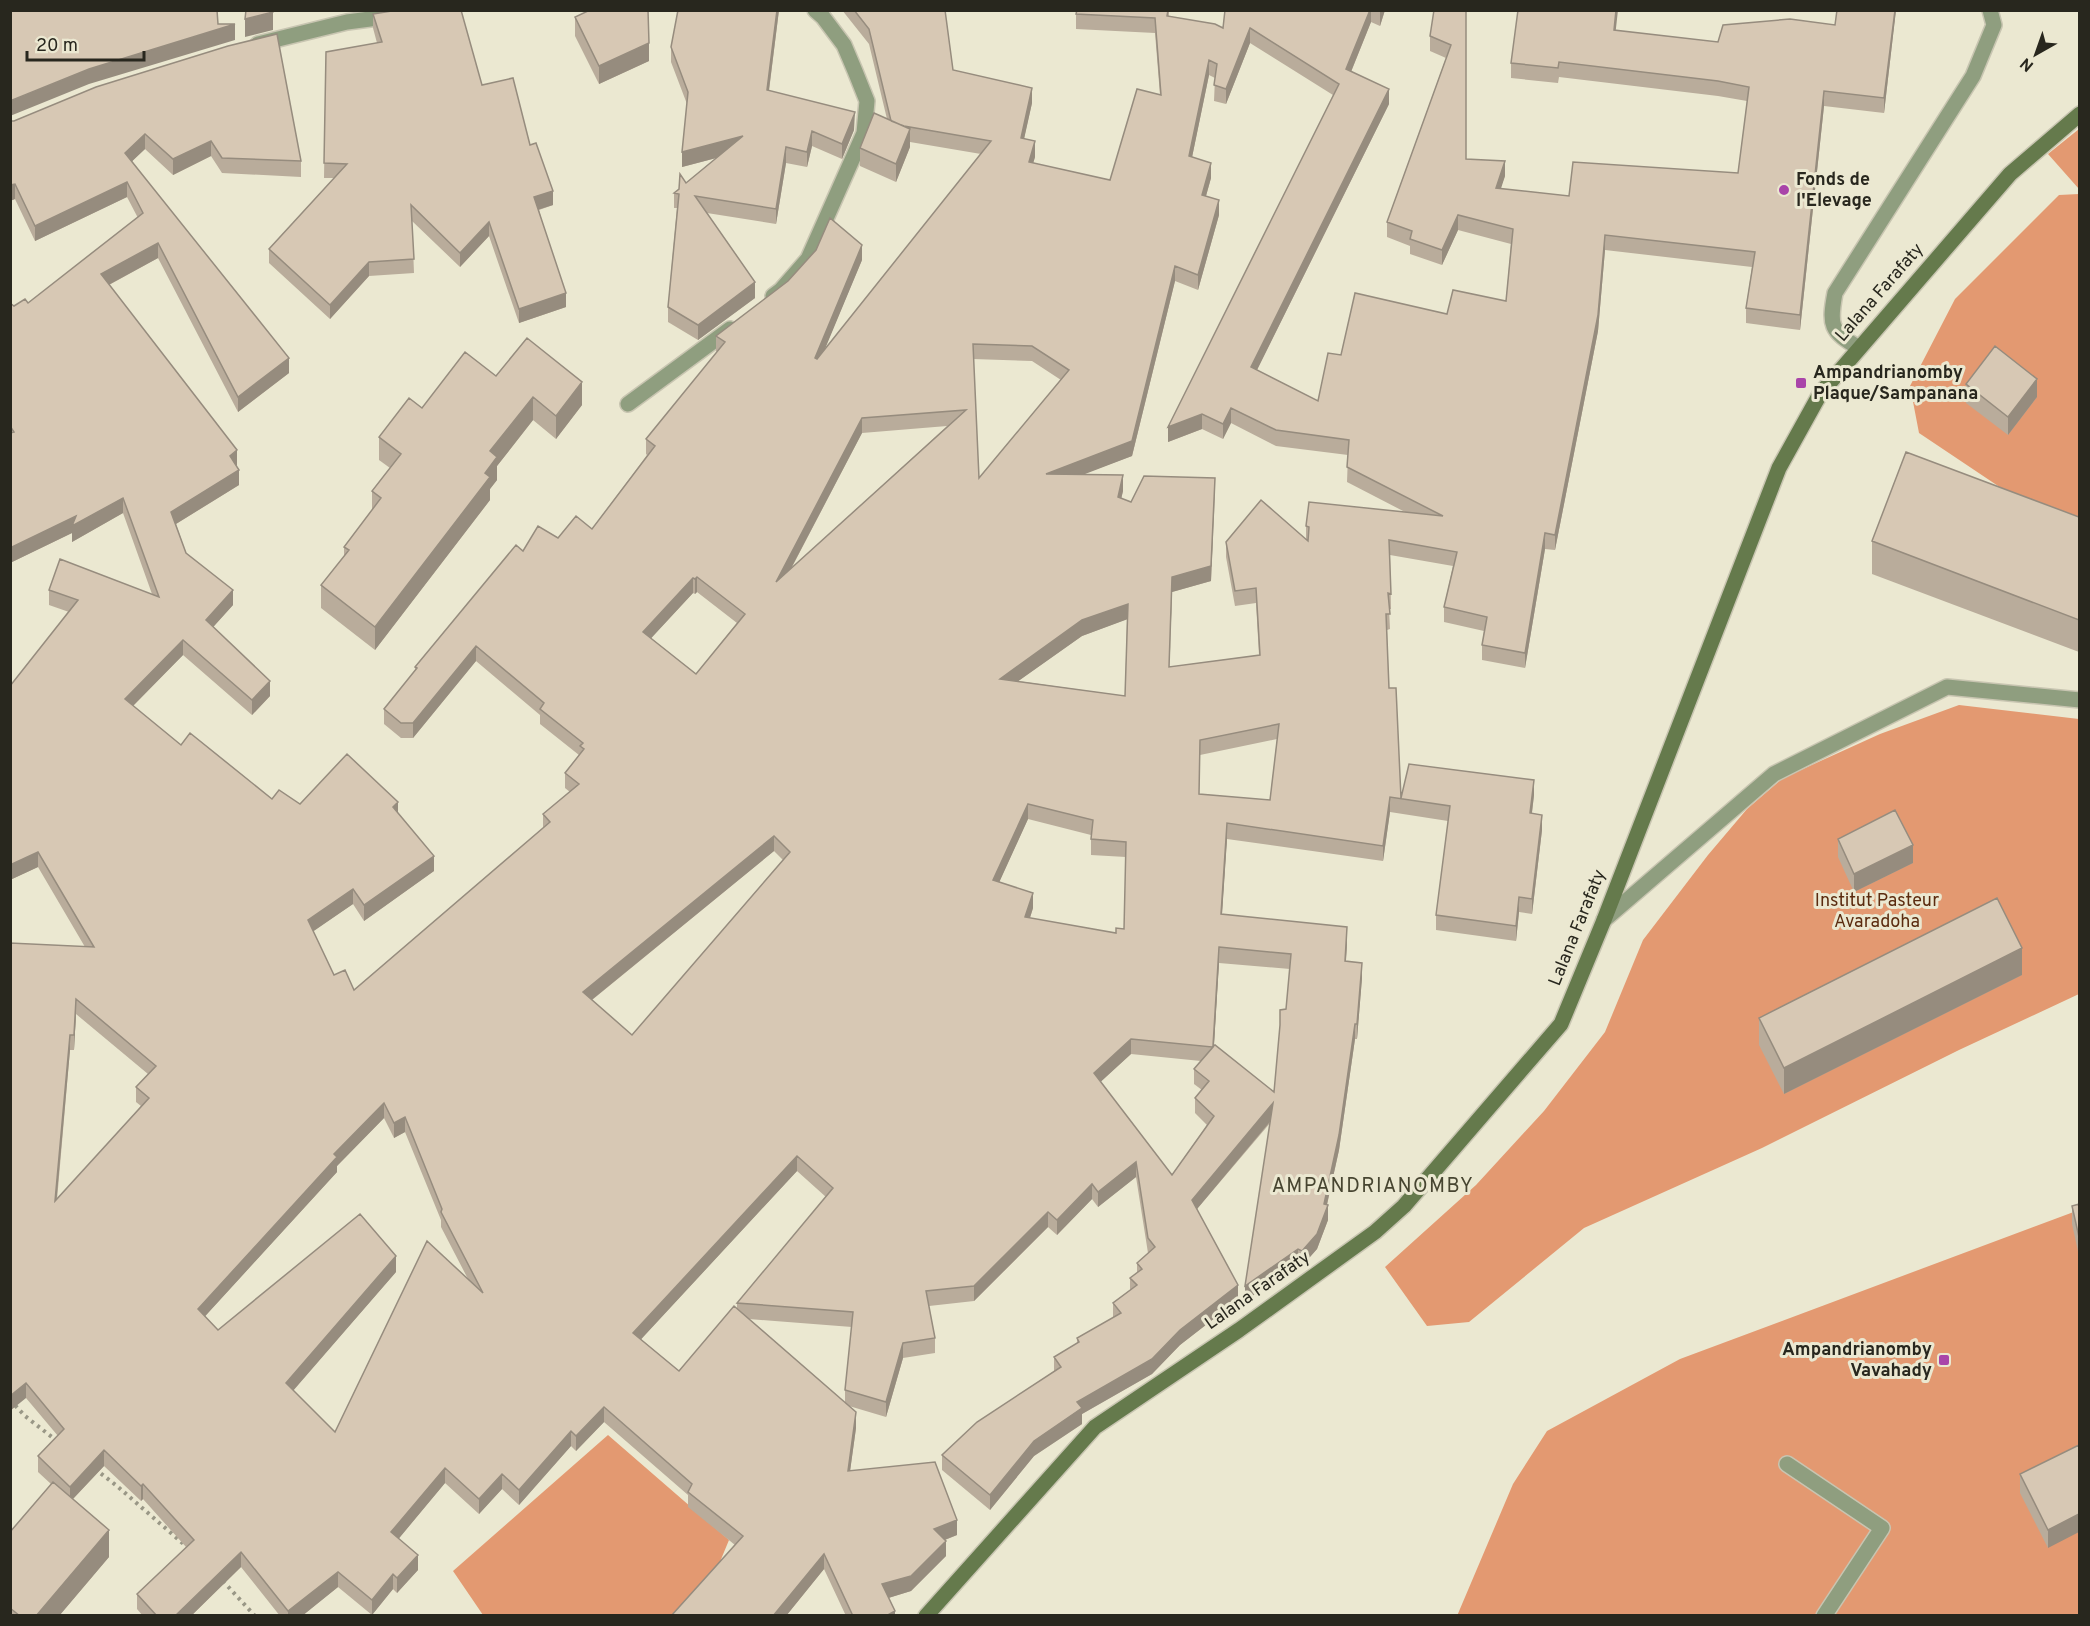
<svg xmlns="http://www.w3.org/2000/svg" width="2090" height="1626" font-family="Overpass,sans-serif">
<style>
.forest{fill:#e39971}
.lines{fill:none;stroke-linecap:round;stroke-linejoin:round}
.service-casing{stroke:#c8c5b1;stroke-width:18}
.minor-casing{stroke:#c8c5b1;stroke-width:18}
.secondary-casing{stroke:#c8c5b1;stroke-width:18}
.path{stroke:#999786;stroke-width:4;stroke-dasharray:3 4.5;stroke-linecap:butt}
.service{stroke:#8f9e7f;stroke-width:15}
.minor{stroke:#8f9e7f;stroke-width:15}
.secondary{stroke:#657a4c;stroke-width:15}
.wall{fill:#b9ac9b;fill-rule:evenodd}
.shaded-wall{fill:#968c7e}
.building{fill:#d7c8b4;stroke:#968c7e;stroke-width:1.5;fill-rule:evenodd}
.poi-dot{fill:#a944a9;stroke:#ebe8d1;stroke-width:2}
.labels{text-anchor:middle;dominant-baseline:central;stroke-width:6;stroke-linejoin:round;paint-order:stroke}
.poi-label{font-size:18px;font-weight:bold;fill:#28271e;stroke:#ebe8d1;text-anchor:start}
.street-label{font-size:18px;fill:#28271e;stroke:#ebe8d1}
.park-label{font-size:18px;fill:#5b2b0f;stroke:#ebe8d1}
.neighbourhood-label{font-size:20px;letter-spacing:1.5px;fill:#474531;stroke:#ebe8d1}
</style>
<rect width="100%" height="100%" fill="#ebe8d1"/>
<path class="forest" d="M 2079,129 L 2079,189 L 2048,154 Z
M 2079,194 L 2079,540 L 1919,433 L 1910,386 L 1955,299 L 2059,195 Z
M 1959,705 L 2079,719 L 2079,994 L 1959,1050 L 1762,1148 L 1584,1228 L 1469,1322 L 1427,1326 L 1385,1267 L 1476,1185 L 1544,1111 L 1605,1032 L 1643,940 L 1708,855 L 1747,809 L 1783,778 L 1880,734 Z
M 2079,1210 L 2079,1615 L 1457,1616 L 1513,1484 L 1547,1431 L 1680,1359 Z
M 608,1435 L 729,1540 L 698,1615 L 483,1615 L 453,1571 Z"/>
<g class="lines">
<g class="service-casing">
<path id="service" d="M 1604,920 L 1774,774 L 1947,687 L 2080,700
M 1787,1464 L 1882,1528 L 1824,1616"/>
</g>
<g class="minor-casing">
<path id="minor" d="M 258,44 L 347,22 L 393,16
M 773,296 L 781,290 L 808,259 L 864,133 L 867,101 L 855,71 L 844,45 L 823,17 L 815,10
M 1859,348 C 1830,331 1829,325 1835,293 L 1973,76 L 1994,25 L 1990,10
M 628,404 L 730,329"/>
</g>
<g class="secondary-casing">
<path id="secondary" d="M 926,1616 L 1095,1427 L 1239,1330 L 1375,1232 L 1404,1206 L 1561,1024 L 1604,920 L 1779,468 L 1820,394 L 2010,174 L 2080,114"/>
</g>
<path class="path" d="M 10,1400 L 25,1416 L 57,1441
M 95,1469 L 117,1486 L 187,1547
M 223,1581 L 255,1616"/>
<use href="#service" class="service"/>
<use href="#minor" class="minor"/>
<use href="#secondary" class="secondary"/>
</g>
<path class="wall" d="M 678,10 L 779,10 L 769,91 L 854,130 L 842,159 L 812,146 L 807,167 L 786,163 L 776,224 L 707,213 L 755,298 L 698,340 L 668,322 L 668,307 L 677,208 L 674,208 L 674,193 L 716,158 L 682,167 L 687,104 L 671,62 L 671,47 Z
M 842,10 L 945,10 L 953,70 L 1032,103 L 1024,138 L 1035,157 L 1033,163 L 1110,180 L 1160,95 L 1155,33 L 1076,29 L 1076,14 L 1169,10 L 1169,16 L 1223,28 L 1225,10 L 1385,10 L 1380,26 L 1371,22 L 1351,72 L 1389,104 L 1257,370 L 1318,401 L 1341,355 L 1447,314 L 1506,301 L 1511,244 L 1458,230 L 1442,265 L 1410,254 L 1410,246 L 1387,237 L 1387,222 L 1446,58 L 1430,51 L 1430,36 L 1466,10 L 1466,159 L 1505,176 L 1500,189 L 1569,196 L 1738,173 L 1747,101 L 1718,96 L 1559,77 L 1558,83 L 1511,78 L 1511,63 L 1616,31 L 1718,42 L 1835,25 L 1896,10 L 1884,113 L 1824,106 L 1800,330 L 1746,323 L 1746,308 L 1752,267 L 1605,250 L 1598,331 L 1555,550 L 1545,549 L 1525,668 L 1482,660 L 1482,645 L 1484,631 L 1444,622 L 1444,607 L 1453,566 L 1390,555 L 1391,609 L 1389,609 L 1390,629 L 1387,630 L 1389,688 L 1401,798 L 1534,795 L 1532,813 L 1542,830 L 1532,914 L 1519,912 L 1516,941 L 1436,930 L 1436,915 L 1448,821 L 1390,812 L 1383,861 L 1227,839 L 1222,914 L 1347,942 L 1346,961 L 1362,978 L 1357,1039 L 1355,1039 L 1339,1150 L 1327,1205 L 1328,1220 L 1317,1249 L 1302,1266 L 1298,1264 L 1245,1301 L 1271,1122 L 1197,1209 L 1238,1300 L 1180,1345 L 1152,1374 L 1082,1414 L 1082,1424 L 1034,1456 L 990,1510 L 942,1470 L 942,1455 L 1054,1371 L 1054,1357 L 1077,1343 L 1077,1338 L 1113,1318 L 1113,1303 L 1130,1290 L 1130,1278 L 1137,1273 L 1137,1263 L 1148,1253 L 1136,1177 L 1098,1207 L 1092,1199 L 1057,1235 L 1048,1227 L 974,1301 L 929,1306 L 935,1338 L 935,1353 L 903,1358 L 886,1417 L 849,1406 L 856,1428 L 850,1471 L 957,1535 L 945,1540 L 946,1556 L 911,1591 L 888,1598 L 895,1616 L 846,1616 L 824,1569 L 786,1616 L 671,1616 L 735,1545 L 688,1507 L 688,1495 L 604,1422 L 576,1451 L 571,1446 L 519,1505 L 502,1489 L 479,1514 L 445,1483 L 398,1539 L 418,1570 L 397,1593 L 393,1589 L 372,1615 L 338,1587 L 302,1616 L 280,1616 L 241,1567 L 191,1616 L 143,1616 L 137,1609 L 137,1594 L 186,1547 L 143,1499 L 141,1501 L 104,1466 L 73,1499 L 109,1557 L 59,1616 L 10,1616 L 10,1532 L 51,1484 L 38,1472 L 38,1456 L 58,1436 L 26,1398 L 10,943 L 85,947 L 38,867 L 10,880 L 10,686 L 69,612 L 49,605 L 49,590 L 152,594 L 123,513 L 72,542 L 72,533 L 10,563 L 10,303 L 14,306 L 28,303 L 138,218 L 127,197 L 35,241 L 15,199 L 10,201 L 10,121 L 14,121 L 96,87 L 301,161 L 301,177 L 222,173 L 211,156 L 173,175 L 145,149 L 132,161 L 289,373 L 238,412 L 158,258 L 109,285 L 237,465 L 236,465 L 239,485 L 176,524 L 186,553 L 233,605 L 213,627 L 270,696 L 252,715 L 183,655 L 133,706 L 181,745 L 272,799 L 300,804 L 398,813 L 434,871 L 364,921 L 353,904 L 313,931 L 334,975 L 354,990 L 543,828 L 543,814 L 570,792 L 565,788 L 565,773 L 579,755 L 540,724 L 540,715 L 476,661 L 413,738 L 401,738 L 384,724 L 384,709 L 415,671 L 415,667 L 523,551 L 558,538 L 592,529 L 647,455 L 646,454 L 646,439 L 717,352 L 716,351 L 716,336 L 862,260 L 824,350 L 981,154 L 910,142 L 910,147 L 896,182 L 860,166 L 860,148 L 887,119 L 869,44 ZM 1250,43 L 1333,95 L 1168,442 L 1202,429 L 1223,439 L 1231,423 L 1276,446 L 1348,455 L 1347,482 L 1405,512 L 1306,526 L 1306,540 L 1226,542 L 1226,557 L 1235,606 L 1256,603 L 1259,655 L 1169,667 L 1172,592 L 1211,581 L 1215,493 L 1131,502 L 1121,499 L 1123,491 L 1083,474 L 1132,456 L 1175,281 L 1198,290 L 1219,215 L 1206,196 L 1211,178 L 1192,157 L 1209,75 L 1215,78 L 1214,101 L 1226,104 ZM 973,359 L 1032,361 L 1061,380 L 979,478 ZM 947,426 L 791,569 L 862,433 ZM 697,592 L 737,623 L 696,674 L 651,638 L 693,593 L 695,594 ZM 1127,619 L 1125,696 L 1018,681 L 1082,636 ZM 1277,739 L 1270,800 L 1199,794 L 1200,755 ZM 1028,819 L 1091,835 L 1091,855 L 1126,857 L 1124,929 L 1116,933 L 1030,918 L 1033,908 L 999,882 ZM 774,851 L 783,860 L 632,1035 L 592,1000 ZM 1219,963 L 1290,969 L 1286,1009 L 1280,1010 L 1280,1031 L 1274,1092 L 1214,1045 ZM 76,1014 L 148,1074 L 136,1087 L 136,1102 L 141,1106 L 57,1200 L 70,1050 L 74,1050 ZM 1131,1054 L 1201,1061 L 1194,1069 L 1194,1084 L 1202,1090 L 1195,1098 L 1195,1113 L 1207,1125 L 1172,1175 L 1100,1082 ZM 384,1118 L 394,1138 L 405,1132 L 441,1220 L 441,1227 L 468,1279 L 335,1432 L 293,1390 L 396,1272 L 218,1330 L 205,1316 L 337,1172 L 337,1166 ZM 797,1171 L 826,1197 L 737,1303 L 737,1308 L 679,1371 L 641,1339 ZM 749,1319 L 852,1327 L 845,1390 L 845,1403 Z
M 373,14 L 482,85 L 530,145 L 553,205 L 539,210 L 566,307 L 519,323 L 489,236 L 460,267 L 412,221 L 414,273 L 369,276 L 330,319 L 269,263 L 269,249 L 334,178 L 324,178 L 326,52 L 377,43 L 373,28 Z
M 575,17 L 649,61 L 599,84 L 575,36 Z
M 496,376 L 582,405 L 556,439 L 533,420 L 497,466 L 497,480 L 490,489 L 490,500 L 375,650 L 321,608 L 321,585 L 344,557 L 344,547 L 372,510 L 372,491 L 390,468 L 379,460 L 379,437 L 422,408 Z
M 1966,384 L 2037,397 L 2008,435 L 1966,403 Z
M 2079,517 L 2079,652 L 1872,574 L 1872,541 Z
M 1838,839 L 1913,863 L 1854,892 L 1838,857 Z
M 2022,975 L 1784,1094 L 1759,1045 L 1759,1018 Z
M 2079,1204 L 2079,1256 L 2072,1224 L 2072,1206 Z
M 2079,1445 L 2048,1548 L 2020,1493 L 2020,1474 Z"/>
<path class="shaded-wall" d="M 777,10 L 779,10 L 767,105 L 767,90 Z
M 1370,10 L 1371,10 L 1371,22 L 1346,84 L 1346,69 Z
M 1385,10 L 1380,26 L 1380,11 Z
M 1616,10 L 1618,10 L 1614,46 L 1614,30 Z
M 1895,10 L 1896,10 L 1884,113 L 1884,98 Z
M 273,12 L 273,30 L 245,37 L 245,19 Z
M 235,24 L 235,40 L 89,84 L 10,116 L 10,101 L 89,69 Z
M 1250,28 L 1250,43 L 1226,104 L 1226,89 Z
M 649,43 L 649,61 L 599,84 L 599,66 Z
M 1209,60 L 1209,75 L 1189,172 L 1189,156 Z
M 1032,88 L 1032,103 L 1021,153 L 1021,138 Z
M 1389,89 L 1389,104 L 1251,382 L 1251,367 Z
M 1824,91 L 1824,106 L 1800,330 L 1800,315 Z
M 855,112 L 854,130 L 842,159 L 842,144 Z
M 910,129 L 910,147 L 896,182 L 896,164 Z
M 812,131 L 812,146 L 807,167 L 807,152 Z
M 145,134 L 145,149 L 125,168 L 125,153 Z
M 743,136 L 743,151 L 682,167 L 682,152 Z
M 211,141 L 211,156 L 173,175 L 173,159 Z
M 1035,141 L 1035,157 L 1029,177 L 1029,162 Z
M 786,147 L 786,163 L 776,224 L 776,209 Z
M 1505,161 L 1505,176 L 1496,204 L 1496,188 Z
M 1211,163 L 1211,178 L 1202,210 L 1202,195 Z
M 127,182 L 127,197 L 35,241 L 35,226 Z
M 15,184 L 15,199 L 10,201 L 10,185 Z
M 553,191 L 553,205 L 534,211 L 534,197 Z
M 1219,200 L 1219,215 L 1198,290 L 1198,275 Z
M 1458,215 L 1458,230 L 1442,265 L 1442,250 Z
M 489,222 L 489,236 L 460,267 L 460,253 Z
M 1605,235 L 1605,250 L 1598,331 L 1555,550 L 1555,535 Z
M 158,243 L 158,258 L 101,289 L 101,274 Z
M 862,245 L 862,260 L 815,373 L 815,358 Z
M 369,262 L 369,276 L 330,319 L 330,305 Z
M 1175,266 L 1175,281 L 1132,456 L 1046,489 L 1046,474 Z
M 755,282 L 755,298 L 698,340 L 698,325 Z
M 566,293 L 566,307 L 519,323 L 519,309 Z
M 289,358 L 289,373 L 238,412 L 238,397 Z
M 2037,379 L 2037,397 L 2008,435 L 2008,417 Z
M 582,382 L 582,405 L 556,439 L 556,416 Z
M 533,397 L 533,420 L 497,466 L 497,480 L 490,489 L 490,500 L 375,650 L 375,627 L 485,473 L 490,451 Z
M 1231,408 L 1231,423 L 1223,439 L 1223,424 Z
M 1202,414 L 1202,429 L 1168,442 L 1168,427 Z
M 862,418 L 862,433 L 776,597 L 776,582 Z
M 237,450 L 237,465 L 230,471 L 230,456 Z
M 239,470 L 239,485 L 171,527 L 171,512 Z
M 1123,475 L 1123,491 L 1118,512 L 1118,497 Z
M 1215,478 L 1211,581 L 1172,592 L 1169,682 L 1172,577 Z
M 123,498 L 123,513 L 72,542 L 72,533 L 10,563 L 10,548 L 76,516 Z
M 1545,533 L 1545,549 L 1525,668 L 1525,653 Z
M 697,577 L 697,592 L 695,594 L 695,579 Z
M 693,578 L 693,593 L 643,647 L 643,632 Z
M 233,590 L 233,605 L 206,635 L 206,620 Z
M 1128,604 L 1128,619 L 1082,636 L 1000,694 L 1000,679 L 1082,620 Z
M 183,640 L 183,655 L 125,714 L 125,699 Z
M 476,646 L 476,661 L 413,738 L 413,723 Z
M 270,681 L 270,696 L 252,715 L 252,700 Z
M 1534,780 L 1534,795 L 1530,828 L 1530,813 Z
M 1390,797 L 1390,812 L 1383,861 L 1383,846 Z
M 398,802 L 398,817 L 393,807 Z
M 1028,804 L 1028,819 L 993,896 L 993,880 Z
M 1542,815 L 1542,830 L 1532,914 L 1532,899 Z
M 1227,823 L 1227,839 L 1221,929 L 1221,914 Z
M 774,836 L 774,851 L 583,1007 L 583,992 Z
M 1913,845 L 1913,863 L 1854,892 L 1854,874 Z
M 38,852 L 38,867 L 10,880 L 10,865 Z
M 434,856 L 434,871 L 364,921 L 364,905 Z
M 353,889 L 353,904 L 308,935 L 308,920 Z
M 1033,893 L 1033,908 L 1025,933 L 1025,917 Z
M 1519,897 L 1519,912 L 1516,941 L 1516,926 Z
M 1347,927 L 1347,942 L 1345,976 L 1345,961 Z
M 1219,947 L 1219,963 L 1213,1061 L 1213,1046 Z
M 2022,948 L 2022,975 L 1784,1094 L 1784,1068 Z
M 1362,963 L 1362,978 L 1357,1039 L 1357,1024 Z
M 76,999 L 76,1014 L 74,1050 L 74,1035 Z
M 1355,1024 L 1355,1039 L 1339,1150 L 1325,1213 L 1328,1205 L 1328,1220 L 1317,1249 L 1302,1266 L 1302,1251 L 1324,1204 Z
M 70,1035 L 70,1050 L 55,1216 L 55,1201 Z
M 1131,1039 L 1131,1054 L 1094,1088 L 1094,1073 Z
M 384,1103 L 384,1118 L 337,1166 L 337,1172 L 198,1324 L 198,1309 L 334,1154 Z
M 1273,1103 L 1273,1118 L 1192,1215 L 1192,1200 Z
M 405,1117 L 405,1132 L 394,1138 L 394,1123 Z
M 797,1156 L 797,1171 L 633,1348 L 633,1333 Z
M 1136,1162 L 1136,1177 L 1098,1207 L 1098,1192 Z
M 1092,1184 L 1092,1199 L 1057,1235 L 1057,1220 Z
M 1048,1212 L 1048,1227 L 974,1301 L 974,1286 Z
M 1298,1249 L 1298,1264 L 1245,1301 L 1245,1286 Z
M 396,1256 L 396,1272 L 286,1399 L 286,1383 Z
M 1238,1285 L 1238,1300 L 1180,1345 L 1152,1374 L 1082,1414 L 1082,1424 L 1034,1456 L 990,1510 L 990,1495 L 1034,1441 L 1077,1402 L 1180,1330 Z
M 903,1343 L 903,1358 L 886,1417 L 886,1402 Z
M 26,1383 L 26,1398 L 10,1411 L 10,1396 Z
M 604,1407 L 604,1422 L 576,1451 L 576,1436 Z
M 856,1412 L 856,1428 L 848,1486 L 848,1471 Z
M 571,1431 L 571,1446 L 519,1505 L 519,1490 Z
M 104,1450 L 104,1466 L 70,1502 L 70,1487 Z
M 445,1468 L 445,1483 L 391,1548 L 391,1532 Z
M 502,1474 L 502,1489 L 479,1514 L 479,1499 Z
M 143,1484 L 143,1499 L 141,1501 L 141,1486 Z
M 2079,1514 L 2079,1532 L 2048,1548 L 2048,1530 Z
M 957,1520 L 957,1535 L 934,1544 L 934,1529 Z
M 109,1530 L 109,1557 L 59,1616 L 36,1616 Z
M 946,1541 L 946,1556 L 911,1591 L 882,1600 L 882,1584 Z
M 241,1552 L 241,1567 L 191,1616 L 175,1616 Z
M 824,1554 L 824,1569 L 786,1616 L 773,1616 Z
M 418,1555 L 418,1570 L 397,1593 L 397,1578 Z
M 338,1572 L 338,1587 L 302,1616 L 288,1616 L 288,1611 Z
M 393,1574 L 393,1589 L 372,1615 L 372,1600 Z
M 895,1611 L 895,1616 L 886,1616 Z"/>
<path class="building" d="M 10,10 L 217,10 L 218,24 L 235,24 L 89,69 L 10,101 Z
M 246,10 L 273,10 L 273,12 L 245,19 Z
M 398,10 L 461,10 L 482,85 L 513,78 L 530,145 L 536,143 L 553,191 L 534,197 L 566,293 L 519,309 L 489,222 L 460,253 L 411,205 L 414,259 L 369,262 L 330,305 L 269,249 L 347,164 L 324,163 L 326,52 L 382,42 L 373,14 Z
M 590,10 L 648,10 L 649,43 L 599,66 L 575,17 Z
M 678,10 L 777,10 L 767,90 L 855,112 L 854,115 L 842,144 L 812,131 L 807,152 L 786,147 L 776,209 L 695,196 L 755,282 L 698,325 L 668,307 L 679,194 L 674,193 L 679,189 L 680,174 L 686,183 L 743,136 L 682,152 L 688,92 L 671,47 Z
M 854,10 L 945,10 L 953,70 L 1032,88 L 1021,138 L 1035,141 L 1029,162 L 1110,180 L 1137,89 L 1161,95 L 1155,18 L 1076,14 L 1077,10 L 1168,10 L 1167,16 L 1215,24 L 1223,28 L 1225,10 L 1370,10 L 1346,69 L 1389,89 L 1251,367 L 1318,401 L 1328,353 L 1341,355 L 1355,293 L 1447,314 L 1453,290 L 1506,301 L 1513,229 L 1458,215 L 1442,250 L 1410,239 L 1412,231 L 1387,222 L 1451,45 L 1430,36 L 1434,10 L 1466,10 L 1466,159 L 1505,161 L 1496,188 L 1569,196 L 1573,162 L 1738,173 L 1749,87 L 1718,81 L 1559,62 L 1558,68 L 1511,63 L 1518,10 L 1616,10 L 1614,30 L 1718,42 L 1723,25 L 1790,19 L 1835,25 L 1837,10 L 1895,10 L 1884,98 L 1824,91 L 1800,315 L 1746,308 L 1755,252 L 1605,235 L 1598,315 L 1555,535 L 1545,533 L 1525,653 L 1482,645 L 1487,617 L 1444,607 L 1457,552 L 1389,540 L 1391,594 L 1388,593 L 1390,614 L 1386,614 L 1389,688 L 1396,688 L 1401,798 L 1409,764 L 1534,780 L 1530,813 L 1542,815 L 1532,899 L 1519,897 L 1516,926 L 1436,915 L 1450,806 L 1390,797 L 1383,846 L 1227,823 L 1221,914 L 1347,927 L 1345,961 L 1362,963 L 1357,1024 L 1355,1024 L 1339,1135 L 1324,1204 L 1328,1205 L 1317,1234 L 1302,1251 L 1298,1249 L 1245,1286 L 1273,1103 L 1192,1200 L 1238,1285 L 1180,1330 L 1152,1359 L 1077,1402 L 1082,1408 L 1034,1441 L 990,1495 L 942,1455 L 977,1422 L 1061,1367 L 1054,1357 L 1079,1342 L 1077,1338 L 1121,1313 L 1113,1303 L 1137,1285 L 1130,1278 L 1142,1269 L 1137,1263 L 1155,1247 L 1148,1238 L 1136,1162 L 1098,1192 L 1092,1184 L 1057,1220 L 1048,1212 L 974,1286 L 926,1291 L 935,1338 L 903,1343 L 886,1402 L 845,1390 L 853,1312 L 737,1303 L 833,1188 L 797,1156 L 633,1333 L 679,1371 L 734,1306 L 856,1412 L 848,1471 L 935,1462 L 957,1520 L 934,1529 L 946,1541 L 911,1576 L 882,1584 L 895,1611 L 886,1616 L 853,1616 L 824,1554 L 773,1616 L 671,1616 L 743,1536 L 688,1492 L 692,1484 L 604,1407 L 576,1436 L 571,1431 L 519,1490 L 502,1474 L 479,1499 L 445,1468 L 391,1532 L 418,1555 L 397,1578 L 393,1574 L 372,1600 L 338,1572 L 288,1611 L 241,1552 L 175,1616 L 157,1616 L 137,1594 L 194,1540 L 143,1484 L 141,1486 L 104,1450 L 70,1487 L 38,1456 L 64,1429 L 26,1383 L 10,1396 L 10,943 L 94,947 L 38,852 L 10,865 L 10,686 L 78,600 L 49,590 L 60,559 L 159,597 L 123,498 L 72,526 L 76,516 L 10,548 L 10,433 L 14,432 L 10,426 L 10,303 L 14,306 L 25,299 L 28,303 L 143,213 L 127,182 L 35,226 L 15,184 L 10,185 L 10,121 L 14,121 L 96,87 L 228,46 L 277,34 L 301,161 L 222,158 L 211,141 L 173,159 L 145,134 L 125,153 L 289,358 L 238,397 L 158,243 L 101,274 L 237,450 L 230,456 L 239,470 L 171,512 L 186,553 L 233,590 L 206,620 L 270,681 L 252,700 L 183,640 L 125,699 L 181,745 L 190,733 L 272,799 L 279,790 L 300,804 L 347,754 L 398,802 L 393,807 L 434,856 L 364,905 L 353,889 L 308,920 L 334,975 L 345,970 L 354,990 L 550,822 L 543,814 L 579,784 L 565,773 L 584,749 L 580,746 L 583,743 L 540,709 L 544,703 L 476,646 L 413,723 L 401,723 L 384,709 L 417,668 L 415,667 L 516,545 L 523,551 L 538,526 L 558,538 L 576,516 L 592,529 L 655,446 L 646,439 L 725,342 L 716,336 L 788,281 L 816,250 L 830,218 L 862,245 L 815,358 L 817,359 L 991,141 L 904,126 L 891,121 L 869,29 ZM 1250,28 L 1339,84 L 1168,427 L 1202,414 L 1223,424 L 1231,408 L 1276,430 L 1349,440 L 1347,467 L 1443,516 L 1309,502 L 1306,526 L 1309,527 L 1308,541 L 1261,500 L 1226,542 L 1235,591 L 1256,588 L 1260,655 L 1169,667 L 1172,577 L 1211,566 L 1215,478 L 1144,476 L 1131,502 L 1118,497 L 1123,475 L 1046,474 L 1132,441 L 1175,266 L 1198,275 L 1219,200 L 1202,195 L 1211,163 L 1189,156 L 1209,60 L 1217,64 L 1214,85 L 1226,89 ZM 973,344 L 1032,346 L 1069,370 L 979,478 ZM 966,410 L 776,582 L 862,418 ZM 697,577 L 745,614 L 696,674 L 643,632 L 693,578 L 695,579 ZM 1128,604 L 1125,696 L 1000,679 L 1082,620 ZM 1279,724 L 1270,800 L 1199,794 L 1200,740 ZM 1028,804 L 1093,820 L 1091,839 L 1126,842 L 1124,929 L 1116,928 L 1116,933 L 1025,917 L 1033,893 L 993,880 ZM 774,836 L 790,852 L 632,1035 L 583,992 ZM 1219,947 L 1291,954 L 1286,1009 L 1280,1010 L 1280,1025 L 1274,1092 L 1215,1045 L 1213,1046 ZM 76,999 L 156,1066 L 136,1087 L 149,1098 L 55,1201 L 70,1035 L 74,1035 ZM 1131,1039 L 1213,1047 L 1194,1069 L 1209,1081 L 1195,1098 L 1214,1116 L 1172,1175 L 1094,1073 ZM 384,1103 L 394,1123 L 405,1117 L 442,1209 L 441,1212 L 483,1293 L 427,1241 L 335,1432 L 286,1383 L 396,1256 L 360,1214 L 218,1330 L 198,1309 L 337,1157 L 334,1154 Z
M 874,113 L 910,129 L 896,164 L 860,148 Z
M 527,338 L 582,382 L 556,416 L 533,397 L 490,451 L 497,457 L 485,473 L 490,477 L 375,627 L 321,585 L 349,550 L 344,547 L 381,498 L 372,491 L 401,454 L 379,437 L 409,398 L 422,408 L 465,352 L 496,376 Z
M 1995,346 L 2037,379 L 2008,417 L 1966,384 Z
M 1906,452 L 2079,517 L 2079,620 L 1872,541 Z
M 1895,810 L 1913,845 L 1854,874 L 1838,839 Z
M 1997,898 L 2022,948 L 1784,1068 L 1759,1018 Z
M 2079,1204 L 2079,1237 L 2072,1206 Z
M 2079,1445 L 2079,1514 L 2048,1530 L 2020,1474 Z
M 53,1482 L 109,1530 L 36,1616 L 20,1616 L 10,1608 L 10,1532 Z"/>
<g class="poi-dot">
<circle cx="1784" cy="190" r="6"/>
<rect x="1795" y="377" width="12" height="12" rx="3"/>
<rect x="1938" y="1354" width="12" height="12" rx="3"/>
</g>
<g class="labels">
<g class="poi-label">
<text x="1796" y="180">Fonds de<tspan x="1796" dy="21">l'Elevage</tspan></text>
<text x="1813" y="373">Ampandrianomby<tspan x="1813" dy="21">Plaque/Sampanana</tspan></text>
<text x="1932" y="1350" text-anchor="end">Ampandrianomby<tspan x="1932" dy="21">Vavahady</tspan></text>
</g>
<g class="street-label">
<text transform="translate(1880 293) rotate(-49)">Lalana Farafaty</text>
<text transform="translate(1578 928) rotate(-68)">Lalana Farafaty</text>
<text transform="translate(1258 1291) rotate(-35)">Lalana Farafaty</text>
</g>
<g class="park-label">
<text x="1877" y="901">Institut Pasteur<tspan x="1877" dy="21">Avaradoha</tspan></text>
</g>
<g class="neighbourhood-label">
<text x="1373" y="1187">AMPANDRIANOMBY</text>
</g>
</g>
<rect width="2090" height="1626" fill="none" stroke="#28271e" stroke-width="24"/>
<g transform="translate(2036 54) rotate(220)" stroke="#ebe8d1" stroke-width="4.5" paint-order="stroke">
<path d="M0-4.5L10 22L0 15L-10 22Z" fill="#28271e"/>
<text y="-9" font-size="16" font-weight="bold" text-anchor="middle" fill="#28271e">N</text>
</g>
<path d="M27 51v9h117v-9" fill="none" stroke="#28271e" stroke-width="3"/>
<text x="36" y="51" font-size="18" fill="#28271e" stroke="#ebe8d1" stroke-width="4.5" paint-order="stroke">20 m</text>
</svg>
